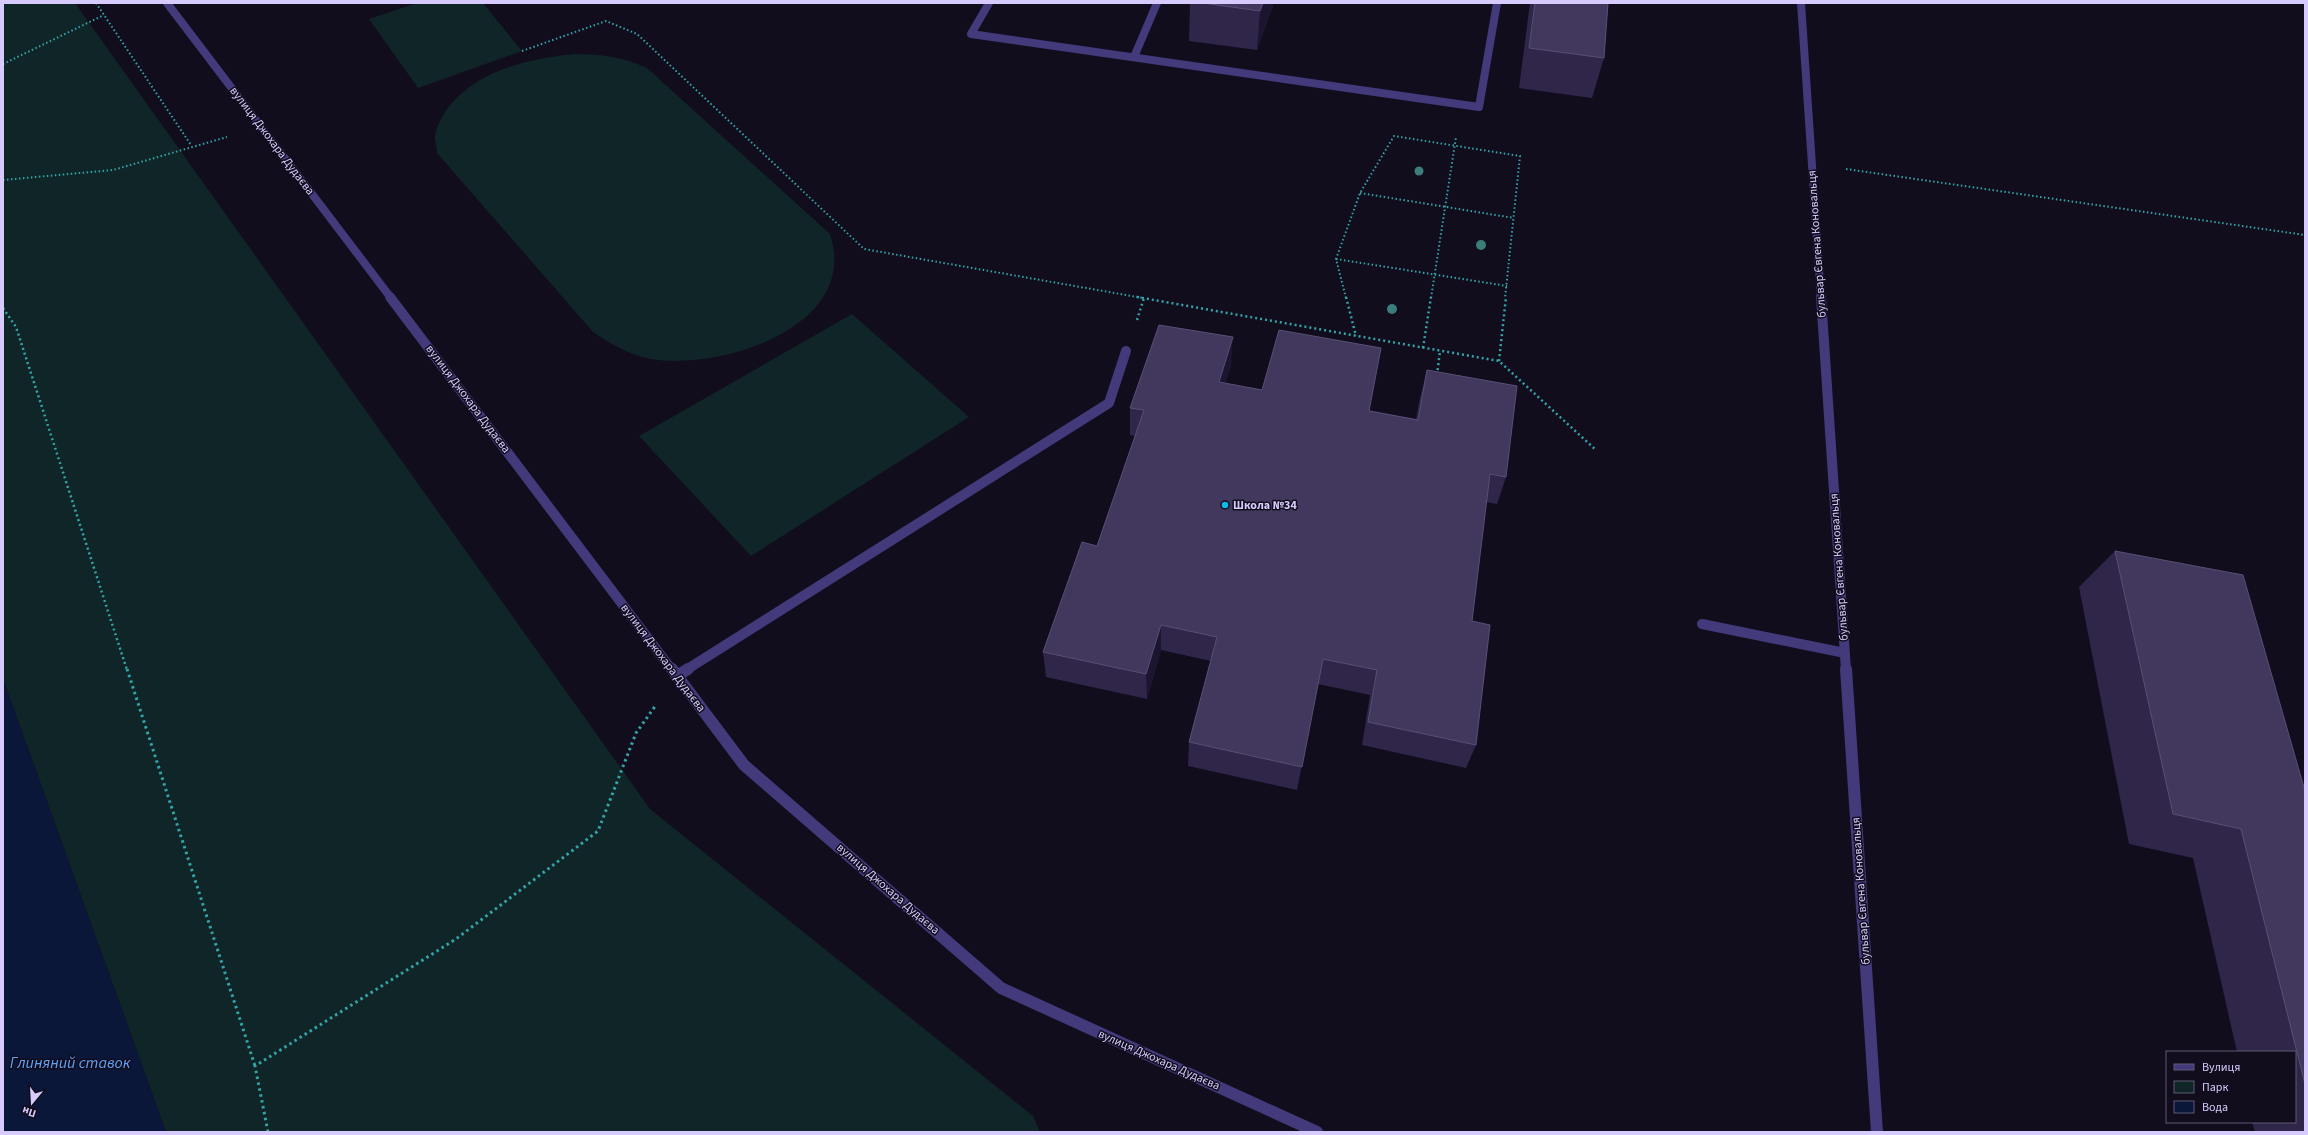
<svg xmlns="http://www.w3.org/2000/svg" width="2308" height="1135" font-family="'Source Sans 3',sans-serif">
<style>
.green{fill:#102527}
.water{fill:#0b1738}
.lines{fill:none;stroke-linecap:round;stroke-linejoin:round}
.path-far2{stroke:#33a5a9;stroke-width:2;stroke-dasharray:1.5 2.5;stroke-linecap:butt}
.path-far1{stroke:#33a5a9;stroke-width:2.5;stroke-dasharray:2 3;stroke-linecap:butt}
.path{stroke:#33a5a9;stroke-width:3;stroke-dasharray:2.5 3.5;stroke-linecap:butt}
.minor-far2{stroke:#423a7a;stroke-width:8}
.minor-far1{stroke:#423a7a;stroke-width:10}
.minor{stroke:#423a7a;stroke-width:12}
.tree{fill:#3a7d79}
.wall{fill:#30264a}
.shaded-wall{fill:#1c1530}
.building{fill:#42385d;stroke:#594f76}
.poi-dot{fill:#0cbde8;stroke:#110d1d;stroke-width:1.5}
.labels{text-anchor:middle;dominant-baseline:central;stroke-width:3;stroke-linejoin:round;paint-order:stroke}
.street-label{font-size:12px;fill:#d6cbfc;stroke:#110d1d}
.poi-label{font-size:12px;font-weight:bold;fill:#d6cbfc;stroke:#110d1d;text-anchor:start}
.near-water-label{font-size:16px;font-style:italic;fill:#5fa2f7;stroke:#110d1d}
</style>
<rect width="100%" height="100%" fill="#110d1d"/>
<path class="green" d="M 3,3 L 75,3 L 650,809 L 1033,1116 L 1040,1132 L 166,1132 L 3,679 Z
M 417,3 L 483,3 L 522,51 L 418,88 L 369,19 Z
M 576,54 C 602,54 623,57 647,68 L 830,234 C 861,327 720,371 651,359 C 629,355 611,344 593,332 L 437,153 C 437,148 435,142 435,138 C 435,129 441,119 445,112 C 473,71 529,58 576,54 Z
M 852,314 L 969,417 L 751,556 L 639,436 Z"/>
<path class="water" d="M 3,679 L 166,1132 L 3,1132 Z"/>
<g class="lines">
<path class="path-far2" d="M 96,3 L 191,145
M 522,51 L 606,21 L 637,34 L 864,249 L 1143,298
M 3,64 L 104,15
M 1846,169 L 2305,235
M 3,180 L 113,170 L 227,137
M 1360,193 L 1514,218
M 1336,259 L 1507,286
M 1346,298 L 1336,259 L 1360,193 L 1394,136 L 1520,156 L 1505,298
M 1431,298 L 1456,137"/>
<path class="path-far1" d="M 1137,297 L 1499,361 L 1596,450
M 1346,297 L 1356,336
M 3,308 L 16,327 L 127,670
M 1137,320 L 1144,298
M 1423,348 L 1431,297
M 1499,361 L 1506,297
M 1437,375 L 1440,351"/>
<path class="path" d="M 127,669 L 255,1066
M 268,1132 L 255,1066 L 456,939 L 598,831 L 636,733 L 656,705"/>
<path class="minor-far2" d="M 167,3 L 391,298
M 989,3 L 971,34 L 1479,107 L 1497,3
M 1801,3 L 1821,298
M 1134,57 L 1157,3"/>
<path class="minor-far1" d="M 390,297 L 672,670
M 1821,297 L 1846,670
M 1702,624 L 1845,653
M 686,670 L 1109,403 L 1126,351"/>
<path class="minor" d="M 672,669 L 744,765 L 1001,988 L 1317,1132
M 1846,669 L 1877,1132
M 677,676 L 688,669"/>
</g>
<g class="tree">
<circle cx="1419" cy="171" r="4.5"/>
<circle cx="1481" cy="245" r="5"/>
<circle cx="1392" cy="309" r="5"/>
</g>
<path class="wall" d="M 1190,3 L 1274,3 L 1257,50 L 1189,41 Z
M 1530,3 L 1608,3 L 1604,58 L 1592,98 L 1519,88 Z
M 1231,366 L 1225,383 L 1416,419 L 1420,398 L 1427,370 L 1506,477 L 1497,504 L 1486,502 L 1472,621 L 1476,745 L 1466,768 L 1362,745 L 1370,695 L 1318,684 L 1297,790 L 1188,766 L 1189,742 L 1211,661 L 1161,650 L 1147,699 L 1046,677 L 1043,652 L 1097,546 L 1135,436 L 1130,435 L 1130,408 Z
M 2115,551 L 2305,791 L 2305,1132 L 2255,1132 L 2252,1122 L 2295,1122 L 2295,1052 L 2237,1052 L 2193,858 L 2129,844 L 2079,587 Z"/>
<path class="shaded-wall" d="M 1263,3 L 1274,3 L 1257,50 L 1260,11 Z
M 1233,337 L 1231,366 L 1218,410 L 1219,382 Z
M 1161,625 L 1161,650 L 1147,699 L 1146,674 Z"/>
<path class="building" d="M 1203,3 L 1263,3 L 1260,11 Z
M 1535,3 L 1608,3 L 1604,58 L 1529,48 Z
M 1159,325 L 1233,337 L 1219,382 L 1262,390 L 1279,330 L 1381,348 L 1369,411 L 1418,420 L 1427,370 L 1517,386 L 1506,477 L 1490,474 L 1472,621 L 1490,625 L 1476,745 L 1368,722 L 1377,670 L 1323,659 L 1302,767 L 1189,742 L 1217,637 L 1161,625 L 1146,674 L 1043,652 L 1082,542 L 1097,546 L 1144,410 L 1130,408 Z
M 2115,551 L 2243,575 L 2305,791 L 2305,1084 L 2241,829 L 2173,814 Z"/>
<circle class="poi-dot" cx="1225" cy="505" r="4"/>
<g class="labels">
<g class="street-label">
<text transform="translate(272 141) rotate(53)">вулиця Джохара Дудаєва</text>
<text transform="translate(1817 244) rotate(-94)">бульвар Євгена Коновальця</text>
<text transform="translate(468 399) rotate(53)">вулиця Джохара Дудаєва</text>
<text transform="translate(1839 567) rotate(-94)">бульвар Євгена Коновальця</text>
<text transform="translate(663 658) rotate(53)">вулиця Джохара Дудаєва</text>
<text transform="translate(888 889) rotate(41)">вулиця Джохара Дудаєва</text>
<text transform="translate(1861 891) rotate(-94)">бульвар Євгена Коновальця</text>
<text transform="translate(1159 1060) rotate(24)">вулиця Джохара Дудаєва</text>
</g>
<g class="poi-label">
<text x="1233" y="505">Школа №34</text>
</g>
<g class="near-water-label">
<text x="70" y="1063">Глиняний ставок</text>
</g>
</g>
<rect width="2308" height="1135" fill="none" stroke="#d6cbfc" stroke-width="8"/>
<rect x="2166" y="1051" width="130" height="72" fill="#110d1d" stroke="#605976"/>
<rect x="2174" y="1064" width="20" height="6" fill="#423a7a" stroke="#605976"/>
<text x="2202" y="1071" font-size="12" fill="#d6cbfc">Вулиця</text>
<rect x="2174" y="1081" width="20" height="12" fill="#102527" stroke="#605976"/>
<text x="2202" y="1091" font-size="12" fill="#d6cbfc">Парк</text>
<rect x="2174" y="1101" width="20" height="12" fill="#0b1738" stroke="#605976"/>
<text x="2202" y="1111" font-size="12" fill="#d6cbfc">Вода</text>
<g transform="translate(32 1103) rotate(198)" stroke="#110d1d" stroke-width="3" paint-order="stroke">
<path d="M0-3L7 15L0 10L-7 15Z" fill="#d6cbfc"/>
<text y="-6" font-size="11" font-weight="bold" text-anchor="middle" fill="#d6cbfc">Пн</text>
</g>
</svg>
